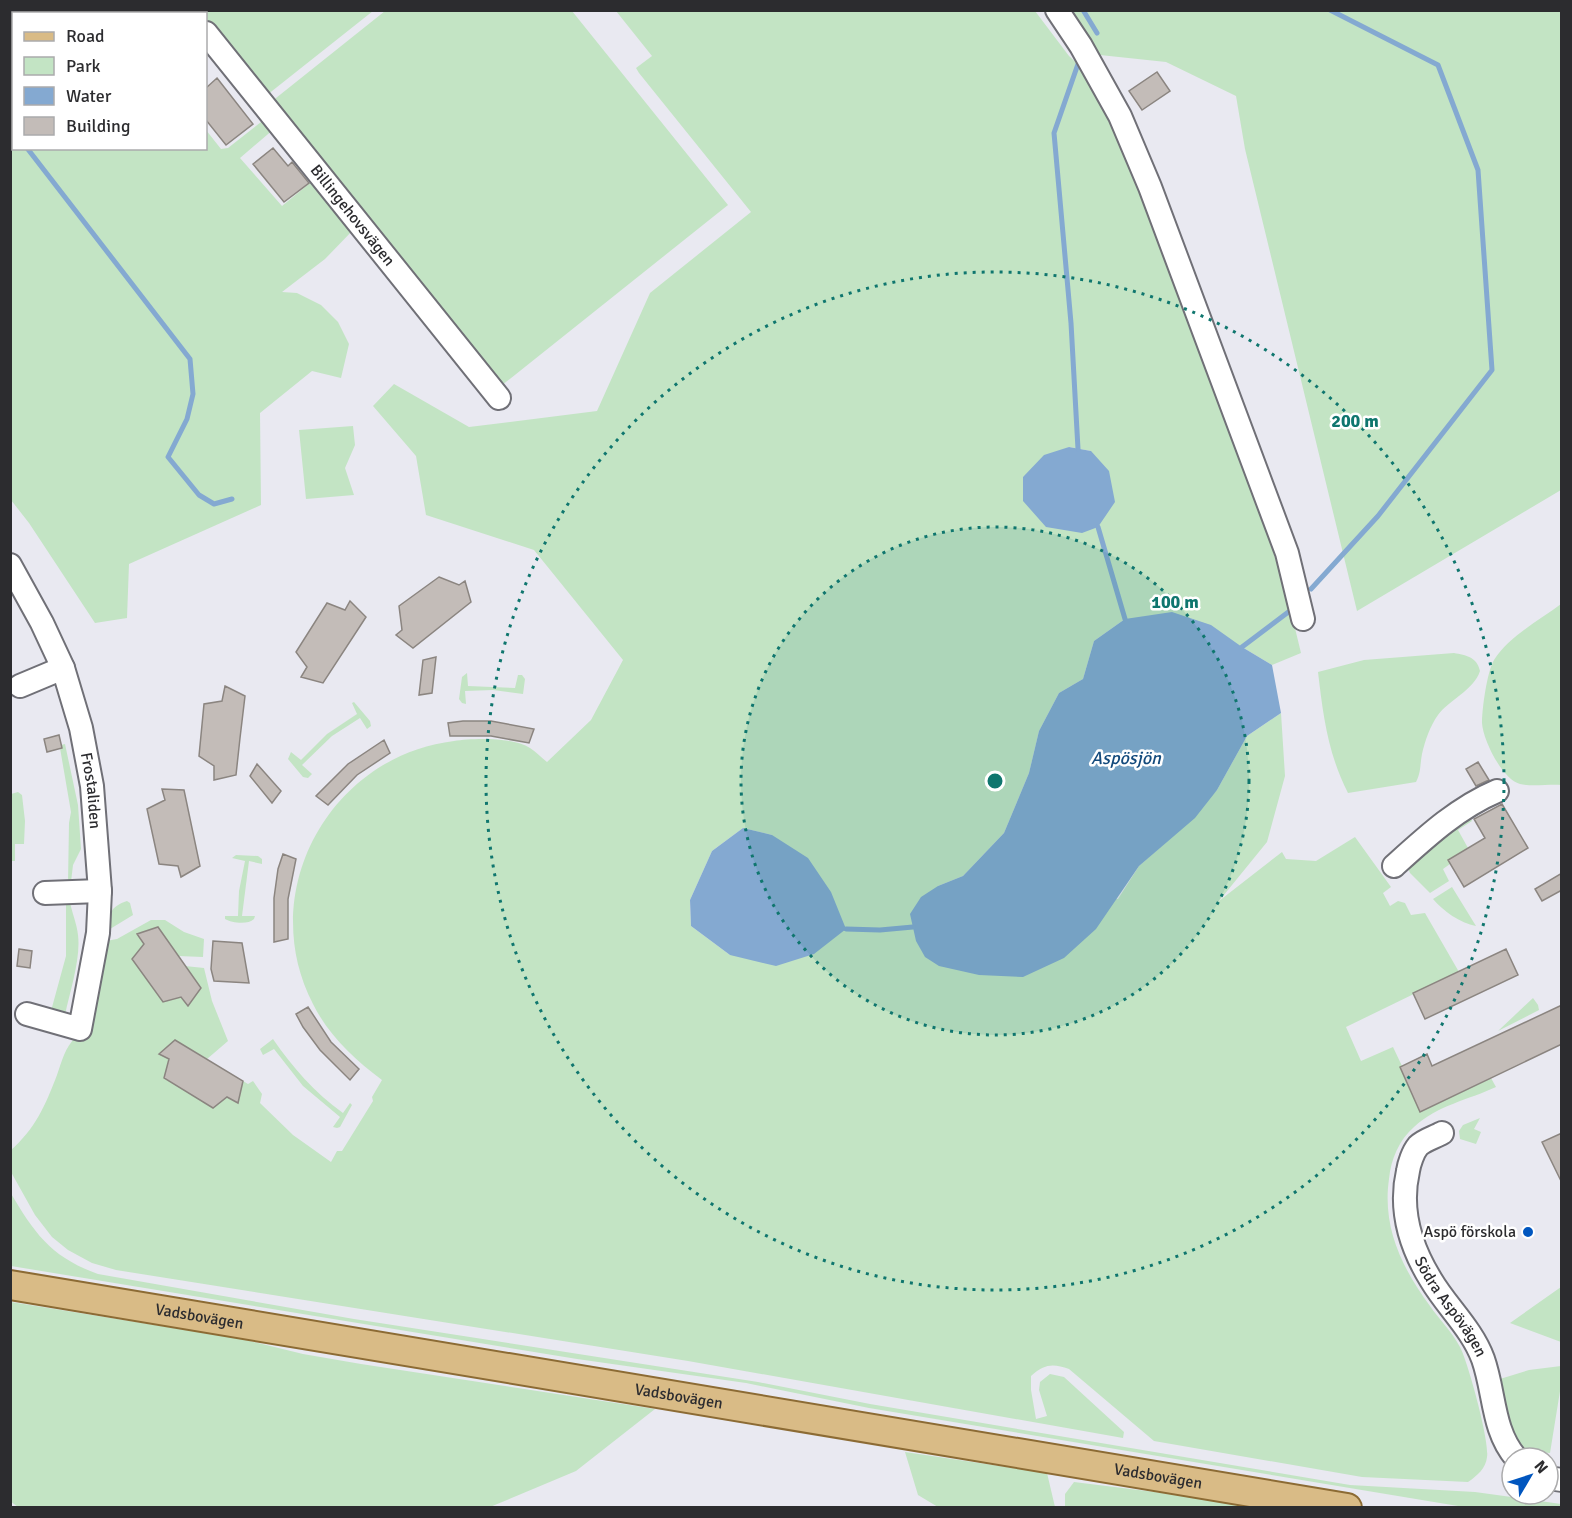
<svg xmlns="http://www.w3.org/2000/svg" width="1572" height="1518" font-family="Signika,sans-serif">
<style>
.green{fill:#c3e4c4;fill-rule:evenodd}
.water{fill:#84a9d1}
.lines{fill:none;stroke-linecap:round;stroke-linejoin:round}
.stream{stroke:#84a9d1;stroke-width:5}
.building{fill:#c3bcb8;stroke:#8b8580;stroke-width:1.5}
.minor-casing{stroke:#707077;stroke-width:26}
.major-casing{stroke:#8c6b34;stroke-width:32}
.minor{stroke:#fff;stroke-width:22}
.major{stroke:#d9bb86;stroke-width:28}
.ring{fill:none;stroke:#0f766e;stroke-width:3;stroke-dasharray:3 6}
.poi-dot{fill:#0056bf;stroke:#fff;stroke-width:2}
.labels{text-anchor:middle;dominant-baseline:central;stroke-width:5;stroke-linejoin:round;paint-order:stroke}
.street-label{font-size:16px;fill:#2c2c2f;stroke:#fff}
.poi-label{font-size:16px;fill:#2c2c2f;stroke:#fff;text-anchor:end}
.water-label{font-size:18px;font-style:italic;fill:#134a7c;stroke:#fff}
.centre{fill:#0f766e;stroke:#fff;stroke-width:3}
.ring-label{font-size:18px;text-anchor:middle;font-weight:bold;fill:#0f766e;stroke:#fff;stroke-width:5;stroke-linejoin:round;paint-order:stroke}
</style>
<rect width="100%" height="100%" fill="#e9e9f1"/>
<path class="green" d="M 11,11 L 156,11 L 152,14 L 14,14 L 14,148 L 206,148 L 206,130 L 221,149 L 228,148 L 265,119 L 274,129 L 240,158 L 282,206 L 316,178 L 356,227 L 325,259 L 282,292 L 297,293 L 321,305 L 338,322 L 349,344 L 341,378 L 312,371 L 260,413 L 261,505 L 129,564 L 127,618 L 95,623 L 29,523 L 11,500 Z
M 192,11 L 373,11 L 267,95 L 206,27 L 206,14 L 195,13 Z
M 385,11 L 572,11 L 728,205 L 496,390 L 271,102 Z
M 616,11 L 1035,11 L 1069,56 L 1083,69 L 1123,139 L 1261,515 L 1286,591 L 1301,653 L 1272,665 L 1242,647 L 1125,619 L 1094,641 L 1083,679 L 1059,693 L 1039,731 L 1029,773 L 1004,833 L 963,876 L 938,886 L 1118,899 L 1139,866 L 1165,843 L 1217,790 L 1247,736 L 1281,713 L 1285,776 L 1267,842 L 1219,901 L 1282,852 L 1286,859 L 1316,861 L 1355,837 L 1391,887 L 1383,893 L 1390,906 L 1398,901 L 1405,903 L 1411,915 L 1425,913 L 1459,972 L 1346,1027 L 1361,1061 L 1393,1047 L 1402,1066 L 1400,1067 L 1420,1112 L 1491,1078 L 1496,1087 C 1468,1100 1438,1105 1414,1127 C 1399,1140 1391,1159 1389,1179 C 1382,1227 1402,1268 1430,1306 C 1439,1319 1452,1332 1460,1347 C 1468,1362 1490,1442 1487,1457 C 1486,1468 1477,1476 1468,1482 L 1362,1477 L 1154,1441 L 1069,1369 C 1053,1363 1044,1364 1031,1376 L 1031,1390 L 1036,1419 L 1047,1416 L 1039,1390 L 1040,1382 L 1050,1374 L 1064,1377 L 1124,1432 L 1123,1438 L 688,1361 L 116,1270 L 92,1263 L 68,1250 L 52,1237 L 35,1215 L 11,1172 L 10,1151 C 36,1128 45,1106 57,1075 C 62,1061 65,1047 76,1037 L 106,941 L 117,939 L 151,920 L 165,920 L 184,932 L 204,939 L 203,957 L 178,956 L 157,927 L 137,934 L 144,944 L 132,959 L 163,1002 L 181,997 L 188,1006 L 201,988 L 185,966 L 204,968 L 212,1001 L 228,1041 L 207,1059 L 175,1040 L 160,1054 L 169,1059 L 164,1078 L 213,1108 L 227,1097 L 238,1102 L 243,1081 L 248,1084 L 253,1081 L 262,1094 L 260,1103 L 293,1135 L 331,1162 L 337,1151 L 342,1151 L 373,1101 L 372,1097 L 382,1080 C 354,1059 329,1036 313,1004 C 255,892 330,756 454,741 C 474,738 513,737 530,748 C 536,752 542,758 547,762 L 591,720 L 623,660 L 534,550 L 426,515 L 416,456 L 373,406 L 394,384 L 469,427 L 597,411 L 650,293 L 751,212 L 639,73 L 636,68 L 652,56 ZM 1069,447 L 1091,451 L 1023,477 ZM 743,828 L 772,835 L 730,955 L 691,926 L 690,900 L 712,851 Z
M 1067,11 L 1561,11 L 1561,490 L 1357,611 L 1245,149 L 1236,96 L 1166,62 L 1100,55 Z
M 353,426 L 355,445 L 345,468 L 354,495 L 306,499 L 299,430 Z
M 1561,604 L 1561,785 C 1549,784 1532,787 1520,784 C 1502,779 1483,740 1482,723 C 1482,709 1487,672 1494,660 C 1509,636 1540,620 1561,604 Z
M 1454,653 C 1466,655 1477,657 1480,671 C 1474,690 1449,700 1438,715 C 1430,726 1425,741 1422,754 C 1420,764 1421,773 1416,782 L 1348,793 C 1328,754 1323,715 1318,672 L 1364,660 Z
M 467,673 L 468,686 L 515,688 L 518,675 L 522,675 L 525,679 L 523,694 L 493,690 L 465,691 L 466,704 L 462,703 L 459,699 L 462,677 Z
M 354,702 L 370,721 L 371,726 L 367,729 L 360,718 L 332,736 L 302,765 L 312,774 L 308,778 L 303,777 L 288,759 L 291,752 L 301,760 L 327,734 L 357,714 L 352,703 Z
M 65,744 L 78,805 L 81,849 L 73,865 L 71,882 L 68,883 L 69,823 L 71,812 L 60,748 L 61,745 Z
M 18,792 L 22,795 L 25,821 L 24,844 L 15,844 L 15,861 L 11,861 L 11,794 Z
M 1468,814 L 1472,821 L 1458,830 L 1468,848 L 1448,860 L 1450,864 L 1443,869 L 1449,881 L 1430,893 L 1410,873 L 1407,866 Z
M 236,855 L 258,856 L 262,859 L 262,864 L 249,861 L 242,916 L 255,916 L 254,919 C 248,925 232,923 225,919 L 225,916 L 238,916 L 239,891 L 245,861 L 232,858 Z
M 1452,887 L 1476,926 C 1460,923 1443,911 1433,899 Z
M 127,901 L 130,903 L 133,915 L 110,929 L 106,929 C 109,914 111,906 127,901 Z
M 66,902 L 70,902 C 72,913 77,924 78,935 C 81,958 70,991 65,1015 L 51,1011 L 66,956 Z
M 1533,998 L 1538,1005 L 1539,1010 L 1498,1031 Z
M 273,1039 C 293,1068 314,1092 343,1113 L 350,1103 L 352,1105 L 340,1127 L 337,1128 L 333,1127 L 340,1117 L 303,1086 L 274,1049 L 263,1055 L 260,1049 Z
M 1480,1118 L 1474,1129 L 1481,1132 L 1476,1144 L 1460,1139 L 1459,1131 L 1463,1125 Z
M 10,1192 C 35,1234 51,1257 98,1274 L 354,1319 L 758,1382 L 870,1404 L 1350,1485 L 1475,1492 L 1561,1504 L 1561,1507 L 1464,1507 L 869,1408 L 746,1383 L 577,1359 L 11,1266 Z
M 1561,1287 L 1561,1342 L 1510,1323 Z
M 11,1302 L 242,1339 L 303,1354 L 361,1364 L 655,1409 L 576,1471 L 490,1507 L 18,1507 L 10,1501 Z
M 1561,1366 L 1561,1385 L 1550,1453 L 1539,1452 L 1538,1458 L 1526,1458 L 1509,1430 L 1500,1379 L 1529,1370 Z
M 905,1452 L 1047,1473 L 1055,1507 L 938,1507 L 918,1495 Z
M 1074,1482 L 1179,1495 L 1255,1507 L 1065,1507 L 1065,1494 Z"/>
<path class="water" d="M 1069,447 L 1091,451 L 1109,471 L 1115,502 L 1098,527 L 1082,533 L 1046,527 L 1023,501 L 1023,477 L 1044,455 Z
M 1172,612 L 1211,625 L 1242,647 L 1272,665 L 1281,713 L 1247,736 L 1217,790 L 1195,818 L 1139,866 L 1096,929 L 1064,958 L 1023,977 L 979,975 L 939,966 L 925,957 L 916,941 L 910,914 L 921,897 L 938,886 L 963,876 L 1004,833 L 1029,773 L 1039,731 L 1059,693 L 1083,679 L 1094,641 L 1125,619 Z
M 743,828 L 772,835 L 808,858 L 831,892 L 846,929 L 814,954 L 776,966 L 730,955 L 691,926 L 690,900 L 712,851 Z"/>
<g class="lines">
<path class="stream" d="M 1083,10 L 1097,33
M 1078,64 L 1054,133 L 1071,323 L 1078,449
M 10,128 L 14,132
M 27,148 L 190,359 L 193,394 L 187,419 L 168,457 L 199,495 L 214,504 L 232,499
M 1098,527 L 1125,619
M 1311,589 L 1378,516 L 1492,370 L 1478,170 L 1438,65 L 1330,10
M 1242,647 L 1291,610
M 846,929 L 880,930 L 913,927"/>
</g>
<path class="building" d="M 1157,72 L 1170,91 L 1142,110 L 1129,91 Z
M 217,78 L 253,124 L 226,145 L 206,120 L 206,88 Z
M 273,148 L 288,166 L 292,162 L 309,183 L 284,202 L 253,164 Z
M 439,577 L 459,585 L 465,581 L 471,602 L 413,648 L 396,635 L 402,630 L 399,606 Z
M 350,601 L 366,617 L 323,683 L 301,677 L 307,667 L 296,652 L 327,603 L 345,610 Z
M 436,657 L 432,693 L 419,695 L 423,660 Z
M 225,686 L 245,696 L 240,738 L 236,775 L 214,780 L 214,766 L 199,756 L 204,704 L 222,701 Z
M 463,721 L 491,721 L 534,729 L 529,743 L 491,736 L 450,736 L 448,723 Z
M 59,735 L 62,748 L 47,752 L 44,739 Z
M 384,740 L 390,753 L 357,775 L 328,805 L 316,796 L 348,764 Z
M 1478,762 L 1489,780 L 1476,786 L 1466,769 Z
M 257,764 L 281,791 L 272,803 L 250,776 Z
M 162,789 L 184,790 L 200,866 L 181,877 L 178,866 L 159,864 L 147,809 L 165,800 Z
M 1502,804 L 1528,848 L 1464,887 L 1448,860 L 1485,838 L 1474,819 Z
M 283,854 L 296,859 L 288,899 L 288,939 L 274,942 L 274,898 L 278,869 Z
M 1562,873 L 1562,890 L 1542,901 L 1535,889 Z
M 158,927 L 201,988 L 188,1006 L 181,997 L 163,1002 L 132,959 L 144,944 L 137,934 Z
M 213,941 L 242,943 L 249,983 L 214,981 L 211,969 Z
M 19,949 L 32,951 L 30,968 L 17,966 Z
M 1506,949 L 1518,975 L 1425,1019 L 1413,993 Z
M 1562,1005 L 1562,1044 L 1420,1112 L 1400,1067 L 1427,1054 L 1432,1066 Z
M 308,1007 L 331,1042 L 359,1069 L 350,1080 L 320,1050 L 303,1027 L 296,1014 Z
M 175,1040 L 243,1081 L 238,1103 L 227,1097 L 213,1108 L 164,1078 L 169,1059 L 159,1054 Z
M 1562,1133 L 1562,1183 L 1542,1142 Z"/>
<g class="lines">
<g class="minor-casing">
<g id="minor">
<path d="M 187,10 L 189,14"/>
<path d="M 1057,10 L 1081,46 L 1120,116 L 1150,187 L 1287,553 L 1303,619"/>
<path id="s1" d="M 206,33 L 499,398"/>
<path id="s2" d="M 10,565 L 42,623 L 63,668 L 81,728 L 92,786 L 100,891 L 98,933 L 80,1029 L 27,1014"/>
<path d="M 20,686 L 63,668"/>
<path d="M 1394,866 C 1425,838 1457,808 1497,791"/>
<path d="M 45,893 L 100,891"/>
<path id="s3" d="M 1442,1133 C 1435,1137 1424,1140 1418,1146 C 1413,1152 1409,1164 1408,1171 C 1399,1210 1410,1246 1431,1280 C 1447,1307 1472,1329 1483,1359 C 1495,1393 1492,1430 1516,1458"/>
<path d="M 1548,1478 L 1562,1480"/>
</g>
</g>
<g class="major-casing">
<g id="major">
<path id="s4" d="M 10,1285 L 1347,1508"/>
</g>
</g>
<use href="#minor" class="minor"/>
<use href="#major" class="major"/>
</g>
<circle cx="995" cy="781" r="254" fill="#0f766e" fill-opacity=".12"/>
<g class="ring">
<circle cx="995" cy="781" r="254"/>
<circle cx="995" cy="781" r="509"/>
</g>
<circle class="poi-dot" cx="1528" cy="1232" r="6"/>
<g class="labels">
<g class="street-label">
<text stroke="none"><textPath href="#s1" startOffset="234">Billingehovsvägen</textPath></text>
<text stroke="none"><textPath href="#s2" startOffset="242">Frostaliden</textPath></text>
<text stroke="none"><textPath href="#s3" startOffset="202">Södra Aspövägen</textPath></text>
<text stroke="none"><textPath href="#s4" startOffset="192">Vadsbovägen</textPath></text>
<text stroke="none"><textPath href="#s4" startOffset="678">Vadsbovägen</textPath></text>
<text stroke="none"><textPath href="#s4" startOffset="1164">Vadsbovägen</textPath></text>
</g>
<g class="poi-label">
<text x="1516" y="1232">Aspö förskola</text>
</g>
<g class="water-label">
<text x="1126" y="758">Aspösjön</text>
</g>
</g>
<circle cx="995" cy="781" r="9" class="centre"/>
<g class="ring-label">
<text x="1355" y="427">200 m</text>
<text x="1175" y="608">100 m</text>
</g>
<rect width="1572" height="1518" fill="none" stroke="#2c2c2f" stroke-width="24"/>
<rect x="12" y="12" width="195" height="138" fill="#ffffff" stroke="#ababac" stroke-width="1.5"/>
<rect x="24" y="32" width="30" height="9" fill="#d9bb86" stroke="#ababac" stroke-width="1.5"/>
<text x="66" y="42" font-size="18" fill="#2c2c2f">Road</text>
<rect x="24" y="57" width="30" height="18" fill="#c3e4c4" stroke="#ababac" stroke-width="1.5"/>
<text x="66" y="72" font-size="18" fill="#2c2c2f">Park</text>
<rect x="24" y="87" width="30" height="18" fill="#84a9d1" stroke="#ababac" stroke-width="1.5"/>
<text x="66" y="102" font-size="18" fill="#2c2c2f">Water</text>
<rect x="24" y="117" width="30" height="18" fill="#c3bcb8" stroke="#ababac" stroke-width="1.5"/>
<text x="66" y="132" font-size="18" fill="#2c2c2f">Building</text>
<g transform="translate(1530 1476) rotate(51)"><circle r="28" fill="#ffffff" stroke="#ababac" stroke-width="1.5"/>
<path d="M0-4.5L10 22L0 15L-10 22Z" fill="#0056bf"/>
<text y="-9" font-size="16" font-weight="bold" text-anchor="middle" fill="#2c2c2f">N</text>
</g>
</svg>
